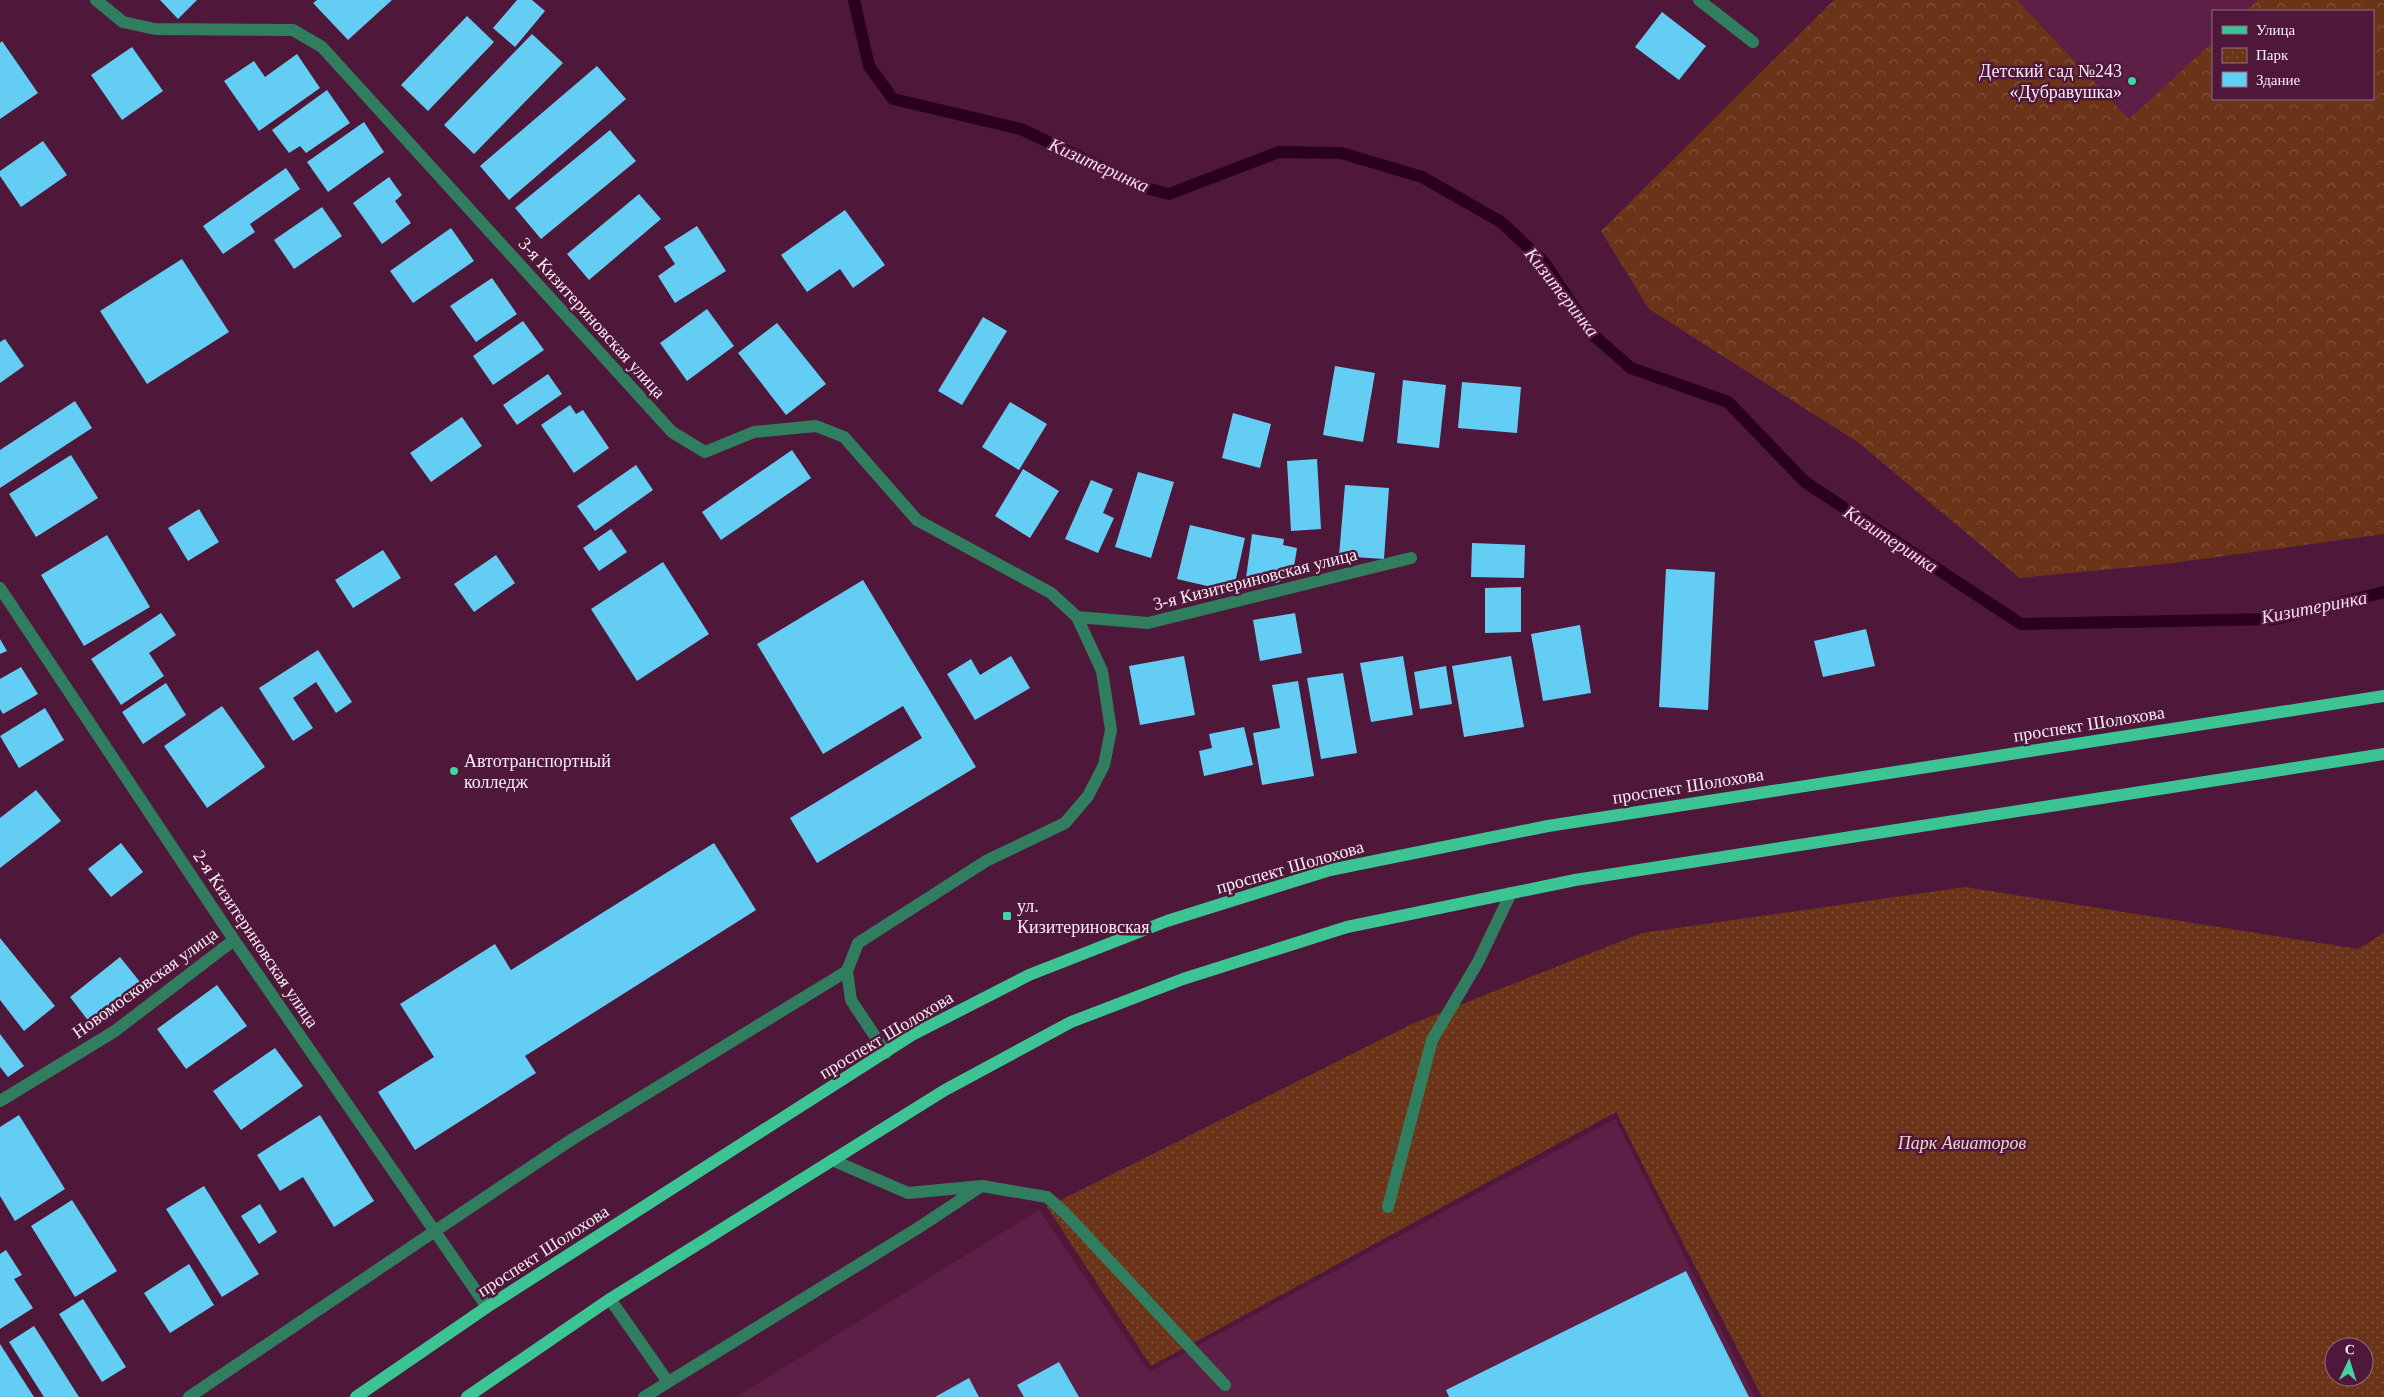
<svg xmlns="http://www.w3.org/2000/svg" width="2384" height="1397" font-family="'Times New Roman',serif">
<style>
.built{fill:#5d1f46}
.forest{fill:url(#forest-crowns)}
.park{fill:url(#park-dots);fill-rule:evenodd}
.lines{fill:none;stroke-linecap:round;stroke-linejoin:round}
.stream{stroke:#2b001c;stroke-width:12}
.building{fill:#64cdf4}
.service{stroke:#307d60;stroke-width:12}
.minor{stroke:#307d60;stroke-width:12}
.primary{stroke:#3cc494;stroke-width:12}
.poi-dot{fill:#42d4a1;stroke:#4f183a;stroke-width:2}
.labels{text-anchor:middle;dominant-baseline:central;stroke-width:5;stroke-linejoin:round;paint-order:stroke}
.poi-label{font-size:18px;fill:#fbecf3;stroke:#4f183a;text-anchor:start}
.street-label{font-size:18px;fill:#fbecf3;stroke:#4f183a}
.park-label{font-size:18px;font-style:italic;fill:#efd5c9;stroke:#4f183a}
.water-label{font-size:19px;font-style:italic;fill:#f5dbe9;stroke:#4f183a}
</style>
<defs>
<pattern id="forest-crowns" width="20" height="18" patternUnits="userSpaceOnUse" patternTransform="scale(1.25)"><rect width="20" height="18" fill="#6b3419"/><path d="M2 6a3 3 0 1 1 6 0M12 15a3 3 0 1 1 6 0" fill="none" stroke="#81523b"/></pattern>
<pattern id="park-dots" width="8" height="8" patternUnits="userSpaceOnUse" patternTransform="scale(1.25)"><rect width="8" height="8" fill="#6b3419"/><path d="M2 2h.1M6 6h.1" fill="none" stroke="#81523b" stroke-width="1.8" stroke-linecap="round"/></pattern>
</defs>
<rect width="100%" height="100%" fill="#4f183a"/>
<path class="built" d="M 2017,0 L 2258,0 L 2246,11 L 2213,11 L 2213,42 L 2129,119 Z
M 1615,1119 L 1755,1397 L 736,1397 L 1039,1210 L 1149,1372 Z"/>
<path class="forest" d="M 1834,0 L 2017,0 L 2129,119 L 2213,42 L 2213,99 L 2373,99 L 2373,11 L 2246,11 L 2258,0 L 2384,0 L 2384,534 L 2165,564 L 2020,578 L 1859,443 L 1649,309 L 1601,231 Z"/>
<path class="park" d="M 1965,887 L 2358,949 L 2384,933 L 2384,1397 L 1762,1397 L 1616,1112 L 1151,1366 L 1047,1207 L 1414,1023 L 1642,933 ZM 2334,1347 L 2364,1347 L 2364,1377 L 2334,1377 Z"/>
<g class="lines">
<path class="stream" d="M 854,0 L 869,66 L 893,99 L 1021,129 L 1142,187 L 1169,194 L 1279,152 L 1341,153 L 1422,177 L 1501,222 L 1544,262 L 1591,333 L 1631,368 L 1728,402 L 1805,482 L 2021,624 L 2275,619 L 2384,592"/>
</g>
<path class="building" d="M 160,0 L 197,0 L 178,19 Z
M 317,0 L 392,0 L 348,40 L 313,3 Z
M 517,0 L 532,0 L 545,11 L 515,47 L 493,28 Z
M 1662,12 L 1706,46 L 1679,80 L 1635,47 Z
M 467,16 L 494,42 L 428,111 L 401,85 Z
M 532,34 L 563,63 L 474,154 L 444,125 Z
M 2,41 L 38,93 L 0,119 L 0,43 Z
M 132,47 L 163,91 L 122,120 L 91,75 Z
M 297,54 L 320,88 L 259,131 L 224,81 L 254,61 L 265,77 Z
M 597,66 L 626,99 L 509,200 L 480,166 Z
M 327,90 L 350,123 L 306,153 L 300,146 L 289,153 L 272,130 Z
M 364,122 L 384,152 L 328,192 L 307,162 Z
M 610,130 L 636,161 L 541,239 L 515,208 Z
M 43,141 L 67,175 L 21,207 L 0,176 L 0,171 Z
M 286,168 L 300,189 L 250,224 L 255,232 L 223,254 L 203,226 Z
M 389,177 L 402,195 L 395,201 L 411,223 L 382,244 L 353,203 Z
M 639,194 L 661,219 L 589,280 L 567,254 Z
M 322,207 L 342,236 L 294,269 L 274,240 Z
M 845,210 L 885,265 L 853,288 L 840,269 L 807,292 L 781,255 Z
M 697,226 L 726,271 L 675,303 L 658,276 L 675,264 L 664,247 Z
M 451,228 L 474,261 L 413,303 L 390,271 Z
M 182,259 L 229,332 L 147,384 L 100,311 Z
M 492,278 L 517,314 L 476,342 L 450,306 Z
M 707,309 L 734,346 L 687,381 L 660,343 Z
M 983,317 L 1007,331 L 962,405 L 938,391 Z
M 523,321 L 544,350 L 493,385 L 473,356 Z
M 777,323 L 826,384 L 786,415 L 738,353 Z
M 5,339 L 24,366 L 0,383 L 0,342 Z
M 1335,366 L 1375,373 L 1363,442 L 1323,435 Z
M 548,374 L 562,394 L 517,425 L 503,405 Z
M 1403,380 L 1446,385 L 1439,448 L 1397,443 Z
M 1462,382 L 1521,387 L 1517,433 L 1458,428 Z
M 75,401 L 92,428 L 0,488 L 0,450 Z
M 1010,402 L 1047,424 L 1019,470 L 982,447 Z
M 570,405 L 576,414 L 583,410 L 609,448 L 574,473 L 541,425 Z
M 1233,413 L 1271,424 L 1260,468 L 1222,458 Z
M 462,417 L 482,446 L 431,482 L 410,453 Z
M 792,450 L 811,478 L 721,540 L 702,512 Z
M 71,455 L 98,498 L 36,537 L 9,494 Z
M 1317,459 L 1321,529 L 1291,531 L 1287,461 Z
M 636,465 L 653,490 L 595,531 L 577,506 Z
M 1023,469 L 1059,491 L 1030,538 L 995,516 Z
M 1138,472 L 1174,482 L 1151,558 L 1115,547 Z
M 1091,480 L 1113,489 L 1103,513 L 1114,518 L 1098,553 L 1065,539 Z
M 1345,485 L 1389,488 L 1384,559 L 1339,556 Z
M 199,509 L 219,542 L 188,561 L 168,528 Z
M 1190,525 L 1245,538 L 1233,592 L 1177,579 Z
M 611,529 L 627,552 L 599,571 L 583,548 Z
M 1252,534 L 1284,539 L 1283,545 L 1297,548 L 1293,573 L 1277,583 L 1246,578 Z
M 107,535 L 150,607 L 84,646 L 41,575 Z
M 1472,543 L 1525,545 L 1524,578 L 1471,577 Z
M 383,550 L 401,578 L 353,608 L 335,580 Z
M 496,555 L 515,583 L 474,612 L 454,584 Z
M 663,562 L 709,634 L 637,681 L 591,609 Z
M 1666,569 L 1715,572 L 1708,710 L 1659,707 Z
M 863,580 L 976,767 L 817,863 L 790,818 L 922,738 L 903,706 L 823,754 L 757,644 Z
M 1521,587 L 1521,632 L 1485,633 L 1485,588 Z
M 161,613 L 176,635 L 149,653 L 164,676 L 121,705 L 91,659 Z
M 1295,613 L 1302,653 L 1260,661 L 1253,620 Z
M 1580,625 L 1591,693 L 1543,701 L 1531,634 Z
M 1866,629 L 1875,666 L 1823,677 L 1814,641 Z
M 0,639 L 7,651 L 0,654 Z
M 318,650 L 352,702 L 336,713 L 316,682 L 293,698 L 313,728 L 293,741 L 259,688 Z
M 1011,656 L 1030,688 L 975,720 L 947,674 L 971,659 L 980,675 Z
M 1184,656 L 1195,715 L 1140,725 L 1129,666 Z
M 1403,656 L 1413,715 L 1371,722 L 1360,663 Z
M 1511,656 L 1524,727 L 1464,737 L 1452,666 Z
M 1446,666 L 1452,704 L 1420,709 L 1414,672 Z
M 21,667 L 38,694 L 3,714 L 0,709 L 0,679 Z
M 1343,673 L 1357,753 L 1321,759 L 1307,678 Z
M 1298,681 L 1314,776 L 1262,785 L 1253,733 L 1280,728 L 1272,685 Z
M 166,683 L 186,715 L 143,744 L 122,712 Z
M 222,706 L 265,767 L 207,808 L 164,746 Z
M 45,708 L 64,740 L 19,768 L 0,736 Z
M 1244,727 L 1253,765 L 1204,776 L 1199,751 L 1212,748 L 1209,734 Z
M 36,790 L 61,821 L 0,868 L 0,818 Z
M 121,843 L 143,872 L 111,897 L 88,869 Z
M 714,843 L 756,910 L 525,1056 L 536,1073 L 415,1150 L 378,1092 L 434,1057 L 400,1004 L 495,944 L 511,970 Z
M 0,938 L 55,1006 L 24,1031 L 0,1000 Z
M 120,957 L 144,987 L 93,1027 L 70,997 Z
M 217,985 L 247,1026 L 186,1069 L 157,1029 Z
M 0,1034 L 24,1066 L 8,1077 L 0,1067 Z
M 275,1048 L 303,1086 L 241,1130 L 213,1091 Z
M 19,1115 L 65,1189 L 15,1221 L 0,1196 L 0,1127 Z
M 320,1115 L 374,1201 L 334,1227 L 303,1177 L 280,1191 L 257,1155 Z
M 204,1186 L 259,1274 L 222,1297 L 166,1209 Z
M 72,1200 L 117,1271 L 75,1297 L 31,1226 Z
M 260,1204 L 277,1232 L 259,1244 L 241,1216 Z
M 6,1250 L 22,1275 L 14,1279 L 33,1308 L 0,1329 L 0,1254 Z
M 189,1264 L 214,1305 L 170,1333 L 144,1293 Z
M 1686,1271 L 1749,1397 L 1449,1397 L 1446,1390 Z
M 83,1299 L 126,1367 L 102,1382 L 59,1314 Z
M 34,1326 L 79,1397 L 44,1397 L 9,1342 Z
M 0,1344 L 34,1397 L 0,1397 Z
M 1059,1362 L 1079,1397 L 1024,1397 L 1017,1385 Z
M 969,1378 L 979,1397 L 935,1397 Z"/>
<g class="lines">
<path class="service" d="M 832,1160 L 908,1193 L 982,1186 L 1047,1197 L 1065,1213 L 1225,1385
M 1388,1207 L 1432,1040 L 1478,962 L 1511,893
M 435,1231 L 571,1140 L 847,971
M 610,1299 L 668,1382
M 644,1397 L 918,1228 L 980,1187"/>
<path class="minor" d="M 96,0 L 123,22 L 155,29 L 293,30 L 322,47 L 672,432 L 705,452 L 754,432 L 816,426 L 844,437 L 917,520 L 1051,593 L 1077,617 L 1102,671 L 1111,730 L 1104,765 L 1088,796 L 1065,823 L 986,861 L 858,943 L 847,971 L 851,1000 L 886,1053
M 1699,0 L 1753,42
M 0,588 L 234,940 L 487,1307
M 1077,617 L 1148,623 L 1411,558
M 0,1101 L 115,1031 L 234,940
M 189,1397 L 435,1231"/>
<path class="primary" d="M 356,1397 L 487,1307 L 912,1035 L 1029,975 L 1167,921 L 1330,870 L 1548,826 L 2384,696
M 467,1397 L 610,1299 L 945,1090 L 1071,1022 L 1183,979 L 1347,927 L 1575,880 L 2384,754"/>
</g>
<g class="poi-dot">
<circle cx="2132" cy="81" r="5"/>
<circle cx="454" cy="771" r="5"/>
<rect x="1002" y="911" width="10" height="10" rx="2.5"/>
</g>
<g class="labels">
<g class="poi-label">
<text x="2122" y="71" text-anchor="end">Детский сад №243<tspan x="2122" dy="21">«Дубравушка»</tspan></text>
<text x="464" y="761">Автотранспортный<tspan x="464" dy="21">колледж</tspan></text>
<text x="1017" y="906">ул.<tspan x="1017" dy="21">Кизитериновская</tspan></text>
</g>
<g class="street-label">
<text transform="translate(592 318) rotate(48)">3-я Кизитериновская улица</text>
<text transform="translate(1255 579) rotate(-14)">3-я Кизитериновская улица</text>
<text transform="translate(2089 724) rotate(-9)">проспект Шолохова</text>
<text transform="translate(1688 786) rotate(-9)">проспект Шолохова</text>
<text transform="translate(1290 867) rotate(-16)">проспект Шолохова</text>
<text transform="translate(256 939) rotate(56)">2-я Кизитериновская улица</text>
<text transform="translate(145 983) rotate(-36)">Новомосковская улица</text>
<text transform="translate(886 1035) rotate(-31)">проспект Шолохова</text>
<text transform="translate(543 1251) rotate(-33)">проспект Шолохова</text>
</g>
<g class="park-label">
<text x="1962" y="1143">Парк Авиаторов</text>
</g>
<g class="water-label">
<text transform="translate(1099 165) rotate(24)">Кизитеринка</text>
<text transform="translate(1562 292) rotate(52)">Кизитеринка</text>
<text transform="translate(1891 539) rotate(33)">Кизитеринка</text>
<text transform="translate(2314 607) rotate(-11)">Кизитеринка</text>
</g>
</g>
<rect x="2212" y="10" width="162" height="90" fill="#4f183a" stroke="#946d84"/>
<rect x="2222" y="26" width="25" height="8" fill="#3cc494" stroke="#946d84"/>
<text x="2256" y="35" font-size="15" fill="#fbecf3">Улица</text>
<rect x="2222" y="48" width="25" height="15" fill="url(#park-dots)" stroke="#946d84"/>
<text x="2256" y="60" font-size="15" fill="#fbecf3">Парк</text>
<rect x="2222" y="72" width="25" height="15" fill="#64cdf4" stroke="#946d84"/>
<text x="2256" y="85" font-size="15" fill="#fbecf3">Здание</text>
<g transform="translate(2349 1362) rotate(4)"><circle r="24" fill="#4f183a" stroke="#946d84"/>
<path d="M0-4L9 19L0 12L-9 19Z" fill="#42d4a1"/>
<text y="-8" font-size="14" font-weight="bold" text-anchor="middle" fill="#fbecf3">С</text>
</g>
</svg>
